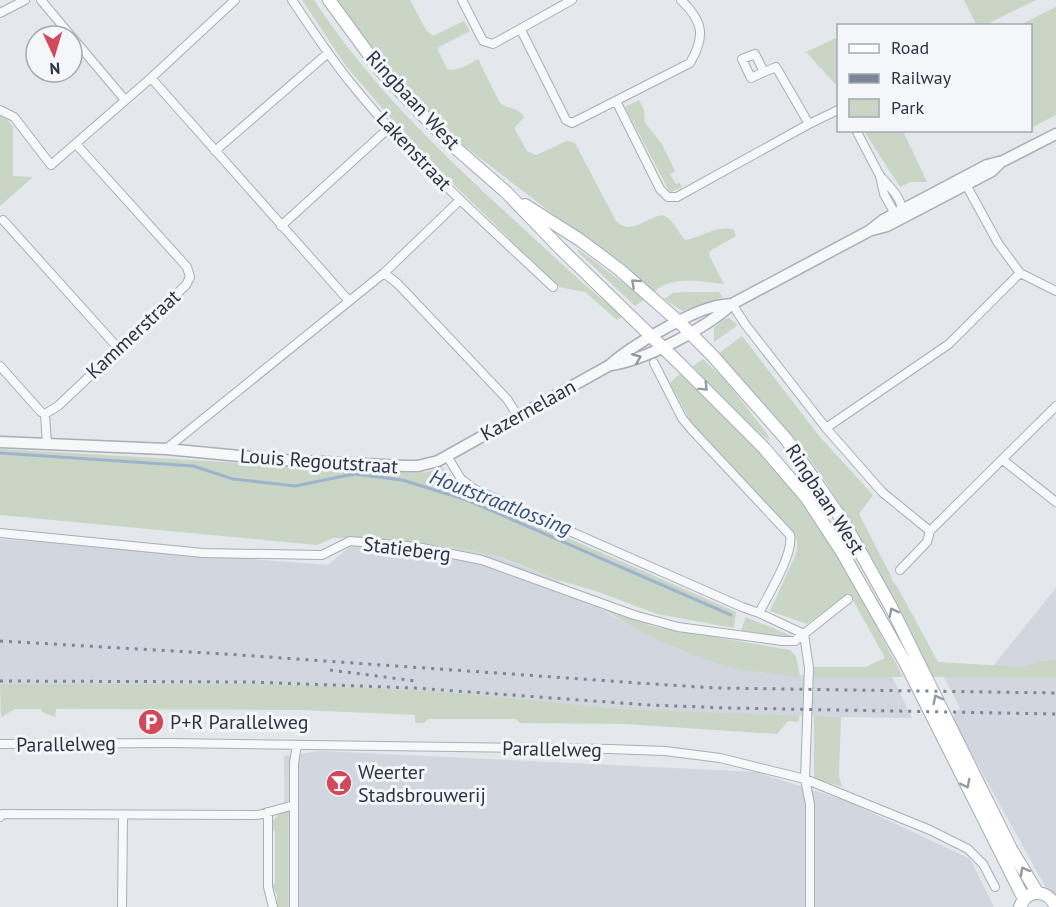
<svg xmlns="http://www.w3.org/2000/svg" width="1056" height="907" font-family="'PT Sans',sans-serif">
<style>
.built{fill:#d2d6de}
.green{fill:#c9d6c5}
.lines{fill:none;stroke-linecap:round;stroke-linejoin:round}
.stream{stroke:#9fb4cc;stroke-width:3}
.minor-casing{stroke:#a9aeb7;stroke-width:10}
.tertiary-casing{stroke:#a9aeb7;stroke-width:13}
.primary-casing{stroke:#a3abb8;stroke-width:14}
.minor{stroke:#f7f8fa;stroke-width:8}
.tertiary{stroke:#f7f8fa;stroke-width:10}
.primary{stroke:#fff;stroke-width:12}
.rail{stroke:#7d8696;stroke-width:3;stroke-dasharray:3 6;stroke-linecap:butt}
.oneway{stroke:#959aa2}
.oneway2{stroke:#9196a0}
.labels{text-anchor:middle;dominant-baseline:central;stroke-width:6;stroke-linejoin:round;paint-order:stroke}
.street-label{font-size:20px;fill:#2b3445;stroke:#f4f6f9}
.poi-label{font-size:20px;fill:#2b3445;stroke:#f4f6f9;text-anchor:start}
.water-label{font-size:21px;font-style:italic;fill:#34527a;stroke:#f4f6f9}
</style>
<rect width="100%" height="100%" fill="#e4e7ec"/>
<path class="built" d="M 0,539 L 328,565 L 353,544 L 408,542 L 450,547 L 493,555 L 557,580 L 612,616 L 678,649 L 759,672 L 782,675 L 892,677 L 912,718 L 779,716 L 622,709 L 448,692 L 360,687 L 264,684 L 0,684 Z
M 1056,588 L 1056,906 L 952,718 L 960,708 L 944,677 L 984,677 Z
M 321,751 L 756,772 L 847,801 L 970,859 L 994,907 L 285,907 L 284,756 Z"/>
<path class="green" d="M 302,0 L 314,0 C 371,86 438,150 513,219 C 549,252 584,286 623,316 L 617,320 L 585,292 L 559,287 L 448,179 L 401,130 L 346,66 Z
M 337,0 L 410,0 L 426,30 L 433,36 L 464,21 L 470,31 L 439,47 L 438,50 L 447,69 C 458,72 469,64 478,59 L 500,103 C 508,109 522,108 524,118 L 514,128 L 527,151 L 536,155 L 567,141 L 575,143 L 616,221 C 630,236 646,218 662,215 C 675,219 676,232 686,240 C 702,237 718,224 734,230 L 736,236 L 710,251 L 709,255 L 724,284 C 702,282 672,275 654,292 L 458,141 L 422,106 L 389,70 Z
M 964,0 L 1036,0 L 985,25 L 977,26 Z
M 1056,7 L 1056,115 L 1031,128 L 1030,26 L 1020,25 Z
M 838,37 L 838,87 L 806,52 Z
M 639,100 L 644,110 L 645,123 L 662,144 L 675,171 L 670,174 L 676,184 L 680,183 L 682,187 L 671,192 L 668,189 L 625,107 Z
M 0,115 L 4,115 L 13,127 L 13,176 L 33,177 L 0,206 Z
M 864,131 L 903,131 L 927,182 L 910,182 L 900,187 Z
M 578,249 L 645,299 L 635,306 L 577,251 Z
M 684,292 L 719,292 L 723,297 L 682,311 L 664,299 L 673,293 Z
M 729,318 L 738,325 L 714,342 L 714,328 L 724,319 Z
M 742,336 L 820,437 L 873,495 L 859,514 L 891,576 L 892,580 L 898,588 L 938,662 L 1024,667 L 1037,662 L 1056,660 L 1056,678 L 933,677 C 892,594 850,509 792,436 C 769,407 742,381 718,354 Z
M 703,359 L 726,381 L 768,435 L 770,441 L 762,435 L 718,394 L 693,366 Z
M 683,371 L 761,451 L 805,503 L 857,589 L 903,677 L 814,677 L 814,667 L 866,667 L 885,658 L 849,593 L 807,624 L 770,611 L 795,556 C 798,547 798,542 794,534 L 693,426 L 670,383 Z
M 0,449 L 415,473 L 427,472 L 441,467 L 448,471 L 459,490 L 736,612 L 734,628 L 657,614 L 596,591 L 557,580 L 516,563 L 493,555 L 450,547 L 360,538 L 333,538 L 317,545 L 0,515 Z
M 583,596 L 652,626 L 790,650 L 796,656 L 800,677 C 775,674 748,672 723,665 C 675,651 624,624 583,596 Z
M 746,617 L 792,636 L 786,638 L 741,630 Z
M 0,684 L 264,684 L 360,687 L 448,692 L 622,709 L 799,716 L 798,722 L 788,721 L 777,734 L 626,724 L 520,723 L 516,719 L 428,719 L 424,723 L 415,723 L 415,715 L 302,710 L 56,709 L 55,717 L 42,712 L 41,709 L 15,709 L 1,717 Z
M 814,716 L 841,717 L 839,776 L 842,787 L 814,778 Z
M 283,812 L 288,812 L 288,907 L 277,907 L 277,895 L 272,886 L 275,883 L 275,831 L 272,828 L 272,822 L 279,814 Z"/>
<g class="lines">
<path class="stream" d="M 0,453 L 193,466 L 233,479 L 295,486 L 354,474 L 402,480 L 467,500 L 731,615"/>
<g class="minor-casing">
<path id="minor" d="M 41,0 L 71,36
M 292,0 C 311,28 329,56 350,82 C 410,157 483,221 553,287
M 462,0 L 483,41 L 493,44 L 572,0
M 0,13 L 25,0
M 521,30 L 566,120 L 572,123 L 690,63 C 706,36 703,21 681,0
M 72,37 L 125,100
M 764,72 L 751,78 L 742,59 L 755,54 L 764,72 L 776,67 L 809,124
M 151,78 L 349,301
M 616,101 L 660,189 L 668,197 L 677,197 L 809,124 L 838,110
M 0,110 L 14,117 L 51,165 L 151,78 L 235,0
M 856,130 L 880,176 L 884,194 L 895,214 L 903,218 C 904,200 891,188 880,176
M 215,151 L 328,53
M 964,181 L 998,243 L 1020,273 L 1056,291
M 3,220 L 118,348
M 281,226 L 390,127
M 384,273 L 398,284 L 507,399 L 518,416
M 732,304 L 745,324 L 826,428 L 882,492 L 930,531
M 654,363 L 682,418 L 691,429 L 790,535 C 794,554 768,595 759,613
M 0,366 L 41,412 L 45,414
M 826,428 L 949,344 L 1020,273
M 47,444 L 45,414 L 58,406 L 186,285 L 190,277 L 187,267 L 76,144
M 166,449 L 384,273 L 460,200
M 447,456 L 461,479 L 474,489 L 742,607 L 759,613 L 804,634
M 1003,460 L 1056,502
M 0,533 L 203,553 L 322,555 L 350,541 L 417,547 L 482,560 L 634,615 L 678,627 L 782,641 L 795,641 L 848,599
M 900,570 L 927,542 L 930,531 L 1056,406
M 804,634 L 809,668 L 805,779 L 810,804 L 810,907
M 0,744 L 169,743 L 609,749 L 665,751 L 720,758 L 805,779 L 930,830 L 968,849 L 983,864 L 995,887
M 268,812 L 268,887 L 273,907
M 0,817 L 2,814 L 258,815 L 294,805
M 122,907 L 123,815
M 294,907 L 294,763 L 297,745"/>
</g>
<g class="tertiary-casing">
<path id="tertiary" d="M 872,230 L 887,226 L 992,171 L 1001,162
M 611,365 C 646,360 706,328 732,304 L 869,231 L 883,220 L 987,165 L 1003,161 L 1056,134
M 0,442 L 166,449 L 283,460 L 405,466 L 418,466 L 438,461 L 610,365 C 629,347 688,313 713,307 C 719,305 726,305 732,304"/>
</g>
<g class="primary-casing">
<path id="primary" d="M 329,0 L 381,71 L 415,107 L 451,144 L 506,192 L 561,249 L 682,366 L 764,448 L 806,497 L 842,552 L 906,664 L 1024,899
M 525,205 L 580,240 L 620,270 L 679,322 L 712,355 L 786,439 L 843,521 L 891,607 L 1011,849 L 1037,892
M 1020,907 C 1027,888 1048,889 1056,907"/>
</g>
<use href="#minor" class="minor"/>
<use href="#tertiary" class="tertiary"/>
<use href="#primary" class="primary"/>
<path class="rail" d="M 0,641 L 225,654 L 653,684 L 716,688 L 1056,693
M 330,670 L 416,681
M 0,681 L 250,682 L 415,688 L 649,705 L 729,708 L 1056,714"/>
</g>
<defs><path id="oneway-chevron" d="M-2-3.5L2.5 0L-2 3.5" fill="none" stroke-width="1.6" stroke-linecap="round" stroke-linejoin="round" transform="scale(1.5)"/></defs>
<g class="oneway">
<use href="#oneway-chevron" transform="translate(635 283) rotate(-138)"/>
<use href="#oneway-chevron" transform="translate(704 387) rotate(45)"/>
<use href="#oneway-chevron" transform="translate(893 612) rotate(-117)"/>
<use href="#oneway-chevron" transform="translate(937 699) rotate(-117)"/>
<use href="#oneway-chevron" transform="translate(966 784) rotate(63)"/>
<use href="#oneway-chevron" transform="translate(1024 871) rotate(-119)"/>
</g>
<use class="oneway2" href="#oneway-chevron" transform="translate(637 358) rotate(-22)"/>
<defs>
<g id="parking-disc" transform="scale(1.35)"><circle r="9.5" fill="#d1495b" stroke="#f4f6f9"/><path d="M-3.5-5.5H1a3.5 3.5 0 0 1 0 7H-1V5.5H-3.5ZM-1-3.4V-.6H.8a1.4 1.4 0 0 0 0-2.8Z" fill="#fff"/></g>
<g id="bar-disc" transform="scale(1.35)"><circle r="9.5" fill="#d1495b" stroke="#f4f6f9"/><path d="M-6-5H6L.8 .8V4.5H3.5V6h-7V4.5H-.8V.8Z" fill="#fff"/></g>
</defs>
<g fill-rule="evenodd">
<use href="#parking-disc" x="151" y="722"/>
<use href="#bar-disc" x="339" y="783"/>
</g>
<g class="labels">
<g class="street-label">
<text transform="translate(413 100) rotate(47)">Ringbaan West</text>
<text transform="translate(414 151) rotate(47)">Lakenstraat</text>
<text transform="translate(133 334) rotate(-43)">Kammerstraat</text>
<text transform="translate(528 410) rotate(-29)">Kazernelaan</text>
<text transform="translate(319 461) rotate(4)">Louis Regoutstraat</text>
<text transform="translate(825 499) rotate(57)">Ringbaan West</text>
<text transform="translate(407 549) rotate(7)">Statieberg</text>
<text transform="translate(66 744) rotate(-1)">Parallelweg</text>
<text transform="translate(552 749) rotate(1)">Parallelweg</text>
</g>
<g class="poi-label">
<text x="170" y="722">P+R Parallelweg</text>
<text x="358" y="772">Weerter<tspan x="358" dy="23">Stadsbrouwerij</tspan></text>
</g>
<g class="water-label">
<text transform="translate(501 502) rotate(21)">Houtstraatlossing</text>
</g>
</g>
<rect x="837" y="24" width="195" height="108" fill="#f4f6f9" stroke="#a4a8b1" stroke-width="1.5"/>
<rect x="849" y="44" width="30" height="9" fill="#ffffff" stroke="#a4a8b1" stroke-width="1.5"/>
<text x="891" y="54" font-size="18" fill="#2b3445">Road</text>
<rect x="849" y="74" width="30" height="9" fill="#7d8696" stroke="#a4a8b1" stroke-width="1.5"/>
<text x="891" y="84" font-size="18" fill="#2b3445">Railway</text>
<rect x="849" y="99" width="30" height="18" fill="#c9d6c5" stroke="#a4a8b1" stroke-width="1.5"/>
<text x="891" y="114" font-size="18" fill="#2b3445">Park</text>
<g transform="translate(54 54) rotate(176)"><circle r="28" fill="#f4f6f9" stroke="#a4a8b1" stroke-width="1.5"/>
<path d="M0-4.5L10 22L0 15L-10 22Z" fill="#d1495b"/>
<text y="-9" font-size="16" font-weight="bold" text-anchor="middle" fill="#2b3445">N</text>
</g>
</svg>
